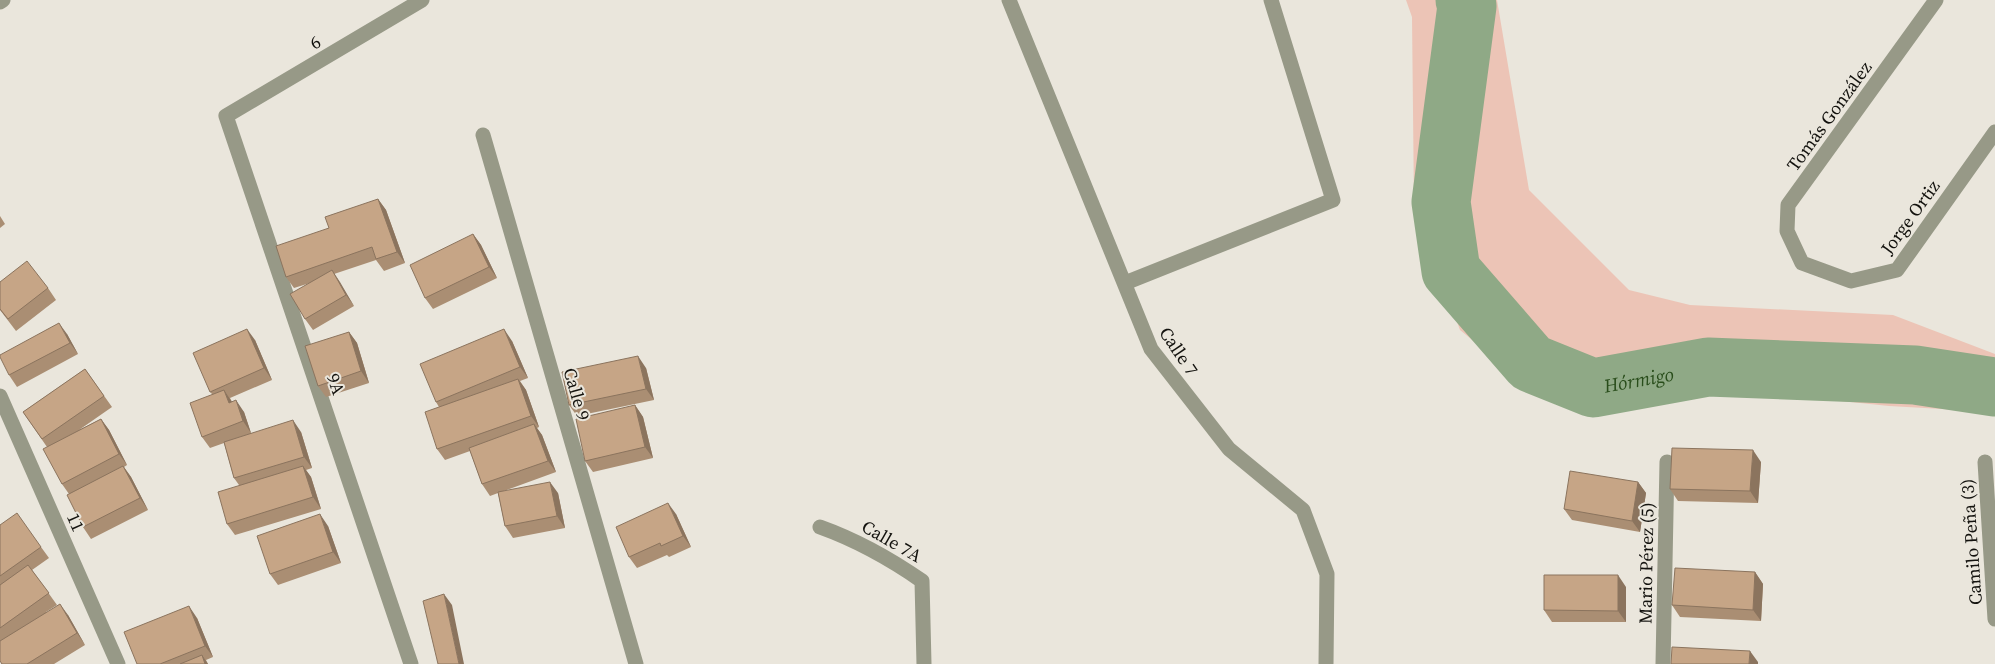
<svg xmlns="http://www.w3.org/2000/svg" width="1995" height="664" font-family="'Source Serif 4',serif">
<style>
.green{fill:#ecc4b6}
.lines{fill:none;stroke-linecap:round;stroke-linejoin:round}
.river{stroke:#8fa986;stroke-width:59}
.minor{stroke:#979987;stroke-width:15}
.wall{fill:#aa8e73}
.shaded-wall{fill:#8b745e}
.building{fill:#c6a586;stroke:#8b745e}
.labels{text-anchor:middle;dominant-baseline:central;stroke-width:4;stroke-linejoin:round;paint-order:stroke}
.street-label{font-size:18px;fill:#13120e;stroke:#eae6dc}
.water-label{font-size:19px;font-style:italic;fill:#294d1b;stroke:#eae6dc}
</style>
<rect width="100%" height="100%" fill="#eae6dc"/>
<path class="green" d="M 1406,0 L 1497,0 L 1529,190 L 1629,290 L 1690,305 L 1893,315 L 1995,354 L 1995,412 L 1889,406 L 1744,391 L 1595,401 L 1543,398 L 1460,330 L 1414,205 L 1412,17 Z"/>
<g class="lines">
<path class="river" id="s1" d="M 1465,0 L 1467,6 L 1441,202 L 1451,271 L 1531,363 L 1593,388 L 1708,367 L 1915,375 L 1995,387"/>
<path class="minor" d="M 1009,0 L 1151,349 L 1229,449 L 1303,510 L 1327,574 L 1326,664
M 1936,0 L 1788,205 L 1787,231 L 1802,263 L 1851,281 L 1897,270 L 1995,132
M 0,2 L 3,0
M 483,135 L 636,664
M 1125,283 L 1333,200 L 1271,0
M 0,396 L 118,664
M 1985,462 L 1995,619
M 820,527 C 859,541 889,558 922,581 L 924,664
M 411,664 L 226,116 L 422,0
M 1663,664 L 1667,462"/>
</g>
<path class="wall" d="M 378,199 L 386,210 L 405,263 L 384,271 L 376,260 L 334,274 L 354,306 L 313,330 L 305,319 L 310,283 L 294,288 L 286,277 L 329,228 Z
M 0,216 L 5,224 L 0,228 Z
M 473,234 L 481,245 L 497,278 L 433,309 L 425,298 Z
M 0,282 L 48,288 L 56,300 L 16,331 L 0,310 Z
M 349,332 L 357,343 L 369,383 L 326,397 L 318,386 Z
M 67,334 L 78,354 L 17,387 L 9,375 Z
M 255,340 L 272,380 L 230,398 L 232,402 L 244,412 L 251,433 L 301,432 L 312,468 L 306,470 L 311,477 L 321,509 L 235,535 L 227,524 L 239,485 L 234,478 L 224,443 L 210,448 L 202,437 L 212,394 L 210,392 Z
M 512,341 L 528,378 L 520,381 L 526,390 L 539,427 L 537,428 L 542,435 L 556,472 L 504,491 L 558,493 L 565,528 L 513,538 L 505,526 L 498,493 L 490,496 L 482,484 L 470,451 L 445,460 L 437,449 L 439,407 L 436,402 Z
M 646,368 L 654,400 L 577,416 L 569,405 Z
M 85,369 L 112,407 L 79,430 L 101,419 L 109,430 L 127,465 L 124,467 L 131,477 L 148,510 L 91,539 L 83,527 L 69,494 L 62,484 L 47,447 L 23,412 Z
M 635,405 L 643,417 L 653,458 L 593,472 L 585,461 Z
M 1761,462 L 1758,503 L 1678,501 L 1670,489 Z
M 1638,482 L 1646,493 L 1640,532 L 1572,520 L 1564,509 Z
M 676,514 L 691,547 L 669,557 L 667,555 L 637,568 L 629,557 Z
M 0,525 L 41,547 L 49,558 L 32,570 L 57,605 L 46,612 L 68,615 L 85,645 L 54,664 L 2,664 L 0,661 Z
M 328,526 L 341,563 L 278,585 L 270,574 Z
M 1755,572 L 1763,584 L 1761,621 L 1680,617 L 1672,605 Z
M 1626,587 L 1626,622 L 1552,622 L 1544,610 Z
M 197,618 L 213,657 L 206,660 L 208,664 L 137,664 Z"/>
<path class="shaded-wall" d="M 378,199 L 386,210 L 405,263 L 397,252 Z
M 473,234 L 481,245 L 497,278 L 489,267 Z
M 332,270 L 340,282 L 354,306 L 346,295 Z
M 59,323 L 67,334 L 78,354 L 70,343 Z
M 247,329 L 255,340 L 272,380 L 264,368 Z
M 504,329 L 512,341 L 528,378 L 520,367 Z
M 349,332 L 357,343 L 369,383 L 361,371 Z
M 638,356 L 646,368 L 654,400 L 646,389 Z
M 518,379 L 526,390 L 539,427 L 531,416 Z
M 224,390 L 232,402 L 229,403 Z
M 236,400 L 244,412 L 251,433 L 243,421 Z
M 635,405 L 643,417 L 653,458 L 645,447 Z
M 101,419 L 109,430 L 127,465 L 119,454 Z
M 293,420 L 301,432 L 312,468 L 304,457 Z
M 534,424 L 542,435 L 556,472 L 548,461 Z
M 1753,450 L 1761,462 L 1758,503 L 1750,491 Z
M 123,466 L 131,477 L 148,510 L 140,498 Z
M 303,466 L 311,477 L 321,509 L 313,497 Z
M 550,482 L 558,493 L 565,528 L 557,516 Z
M 1638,482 L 1646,493 L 1640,532 L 1632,521 Z
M 668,503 L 676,514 L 691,547 L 683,536 Z
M 320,514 L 328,526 L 341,563 L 333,552 Z
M 1755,572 L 1763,584 L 1761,621 L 1753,610 Z
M 1618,575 L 1626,587 L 1626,622 L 1618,611 Z
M 444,594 L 452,605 L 464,664 L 459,664 Z
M 60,604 L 68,615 L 85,645 L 77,633 Z
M 189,606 L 197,618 L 213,657 L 205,646 Z
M 1750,651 L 1758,662 L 1758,664 L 1749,664 Z
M 202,655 L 208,664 L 205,664 Z"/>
<path class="building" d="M 378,199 L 397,252 L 376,259 L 372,247 L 286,277 L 276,246 L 329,228 L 325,217 Z
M 473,234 L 489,267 L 425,298 L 410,265 Z
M 27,261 L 48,288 L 8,319 L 0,309 L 0,282 Z
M 332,270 L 346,295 L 305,319 L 290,294 Z
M 59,323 L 70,343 L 9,375 L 0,357 L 0,355 Z
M 247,329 L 264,368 L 210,392 L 193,353 Z
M 504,329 L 520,367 L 436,402 L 420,364 Z
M 349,332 L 361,371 L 318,386 L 305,346 Z
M 638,356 L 646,389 L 569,405 L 562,372 Z
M 85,369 L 104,396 L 42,439 L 23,412 Z
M 518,379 L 531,416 L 437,449 L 425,412 Z
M 224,390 L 229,403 L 236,400 L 243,421 L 202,437 L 190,403 Z
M 635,405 L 645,447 L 585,461 L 576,419 Z
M 101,419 L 119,454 L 62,484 L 43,449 Z
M 293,420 L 304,457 L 234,478 L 224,442 Z
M 534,424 L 548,461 L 482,484 L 469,448 Z
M 1672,448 L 1753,450 L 1750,491 L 1670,489 Z
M 123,466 L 140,498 L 83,527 L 67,495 Z
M 303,466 L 313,497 L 227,524 L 218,492 Z
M 1570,471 L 1638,482 L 1632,521 L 1564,509 Z
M 550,482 L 557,516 L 505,526 L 498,492 Z
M 668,503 L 683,536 L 661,546 L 660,543 L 629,557 L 616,527 Z
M 17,513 L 41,547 L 0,576 L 0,525 Z
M 320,514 L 333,552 L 270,574 L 257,536 Z
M 28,565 L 49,593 L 0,628 L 0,585 Z
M 1675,568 L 1755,572 L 1753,610 L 1672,605 Z
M 1544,575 L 1618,575 L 1618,611 L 1544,610 Z
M 444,594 L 459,664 L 438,664 L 423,601 Z
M 60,604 L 77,633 L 27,664 L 2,664 L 0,661 L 0,641 Z
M 189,606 L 205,646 L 160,664 L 137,664 L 124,632 Z
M 1672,647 L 1750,651 L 1749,664 L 1671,664 Z
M 202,655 L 205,664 L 180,664 Z"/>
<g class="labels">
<g class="street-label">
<text transform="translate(315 42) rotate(-31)">6</text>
<text transform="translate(1829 116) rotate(-54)">Tomás González</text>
<text transform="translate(1910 217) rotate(-54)">Jorge Ortiz</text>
<text transform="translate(1179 351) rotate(56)">Calle 7</text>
<text transform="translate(336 384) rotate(71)">9A</text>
<text transform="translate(577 394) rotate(74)">Calle 9</text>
<text transform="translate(76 522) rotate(66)">11</text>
<text transform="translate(892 541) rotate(30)">Calle 7A</text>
<text transform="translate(1971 542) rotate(-94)">Camilo Peña (3)</text>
<text transform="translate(1646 563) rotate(-89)">Mario Pérez (5)</text>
</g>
<g class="water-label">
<text stroke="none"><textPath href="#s1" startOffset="509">Hórmigo</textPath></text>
</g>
</g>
</svg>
